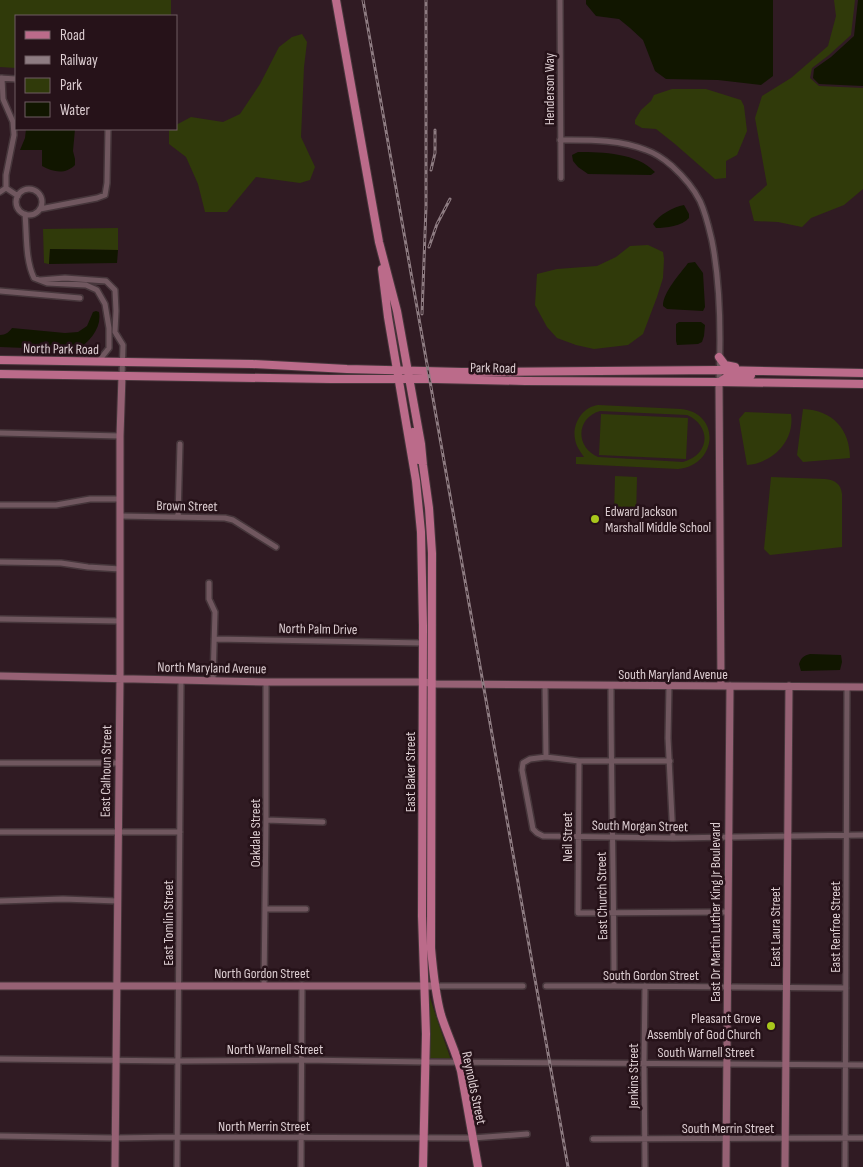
<svg xmlns="http://www.w3.org/2000/svg" width="863" height="1167" font-family="'Sofia Sans Condensed',sans-serif">
<style>
.green{fill:#303a0a;fill-rule:evenodd}
.water{fill:#111600}
.lines{fill:none;stroke-linecap:round;stroke-linejoin:round}
.street-casing{stroke:#46363b;stroke-width:8}
.secondary-casing{stroke:#46363b;stroke-width:9}
.primary-casing{stroke:#46363b;stroke-width:10}
.street{stroke:#70575f;stroke-width:5}
.secondary{stroke:#966174;stroke-width:7}
.primary{stroke:#bb6b8a;stroke-width:8}
.rail-casing{stroke:#8e7c82;stroke-width:3}
.rail{stroke:#261219;stroke-width:1;stroke-dasharray:4;stroke-linecap:butt}
.poi-dot{fill:#a8c71c;stroke:#261219;stroke-width:2}
.labels{text-anchor:middle;dominant-baseline:central;stroke-width:5;stroke-linejoin:round;paint-order:stroke}
.street-label{font-size:14px;fill:#dccdd1;stroke:#261219}
.poi-label{font-size:14px;fill:#dccdd1;stroke:#261219;text-anchor:start}
</style>
<rect width="100%" height="100%" fill="#301b23"/>
<path class="green" d="M 0,0 L 171,0 L 171,16 L 16,16 L 16,68 L 0,67 Z
M 834,0 L 855,0 L 851,35 L 829,55 L 812,68 L 810,78 L 819,86 L 863,88 L 863,189 L 844,205 L 811,218 L 802,227 L 778,222 L 754,221 L 749,201 L 767,185 L 755,118 L 762,96 L 791,78 L 828,46 L 836,16 Z
M 302,34 L 307,42 L 304,67 L 301,137 L 315,167 L 310,180 L 300,183 L 256,177 L 227,212 L 205,212 L 198,184 L 186,157 L 169,144 L 169,129 L 176,129 L 176,125 L 191,117 L 223,122 L 240,114 L 260,84 L 279,47 L 292,37 Z
M 672,89 L 706,89 L 741,100 L 744,106 L 747,131 L 737,155 L 726,161 L 726,178 L 715,179 L 675,144 L 656,129 L 642,128 L 635,124 L 635,120 L 641,110 L 651,101 L 654,95 Z
M 118,228 L 118,250 L 50,249 L 49,264 L 44,263 L 43,229 Z
M 648,245 L 663,252 L 664,259 L 663,278 L 657,297 L 643,334 L 628,345 L 594,349 L 576,345 L 557,338 L 547,327 L 535,305 L 537,274 L 557,269 L 597,266 L 616,257 L 630,246 Z
M 598,405 L 681,409 C 721,413 718,465 678,469 L 576,464 L 576,457 L 584,457 C 580,451 576,446 575,439 C 572,423 583,407 598,405 ZM 600,411 L 687,415 C 712,426 710,455 683,462 L 598,457 C 575,447 576,418 600,411 Z
M 803,409 C 833,410 850,430 850,458 L 803,462 L 797,455 Z
M 745,412 L 791,414 C 795,441 773,463 747,465 L 739,419 Z
M 601,414 L 688,418 L 686,459 L 599,455 Z
M 615,476 L 637,477 L 636,517 L 614,516 Z
M 771,477 L 825,479 C 835,480 841,484 842,494 L 842,547 L 770,555 L 764,549 Z
M 428,991 C 435,1014 443,1037 451,1060 L 429,1060 L 427,992 Z"/>
<path class="water" d="M 586,0 L 773,0 L 773,76 L 761,85 L 718,80 L 666,79 L 655,71 L 643,40 L 630,28 L 619,19 L 596,16 L 586,4 Z
M 858,0 L 863,0 L 863,86 L 819,84 L 813,78 L 814,69 L 831,57 L 854,36 Z
M 26,129 L 75,129 L 73,151 L 75,159 L 75,165 C 65,175 53,172 42,166 L 42,150 L 20,150 L 25,138 Z
M 578,152 C 603,152 637,153 655,172 L 651,175 L 588,174 L 578,167 L 573,161 L 572,155 Z
M 684,205 L 689,214 L 689,218 C 682,226 666,228 656,228 L 653,224 C 659,215 673,207 684,205 Z
M 50,249 L 118,250 L 117,263 L 49,264 Z
M 695,262 L 703,273 L 705,307 L 703,311 L 667,309 L 663,306 C 663,292 680,274 688,263 Z
M 96,311 L 99,312 C 102,328 90,341 77,350 L 0,347 L 0,335 C 6,335 9,332 12,328 L 65,333 L 78,332 L 87,326 L 93,312 Z
M 679,322 L 701,322 L 705,325 L 704,336 L 702,342 L 698,344 L 677,345 L 676,341 L 676,324 Z
M 810,654 L 841,655 L 842,662 L 840,670 L 801,671 L 799,664 C 801,658 803,656 810,654 Z"/>
<g class="lines">
<g class="street-casing">
<path id="street" d="M 560,0 L 561,178
M 0,78 L 16,79
M 2,78 L 3,99 L 13,122 L 14,135 L 6,175 L 6,188
M 560,140 C 589,140 619,139 646,150 C 655,153 665,160 672,166 C 683,176 693,187 700,201 C 706,214 709,228 712,241 C 721,287 721,335 719,382
M16 202a13 13 0 1 1 26 0a13 13 0 1 1-26 0Z
M 0,192 L 6,188 L 18,196
M 40,209 L 97,198 L 105,195 L 107,183 L 108,129
M 25,214 C 27,235 25,259 34,278 L 47,283 L 86,285 L 97,290 L 105,304 L 109,328 L 109,348 L 98,362
M 40,280 L 65,278 L 106,281 L 115,290 L 116,311 L 115,332 L 123,345 L 122,376
M 0,291 L 80,298
M 0,433 L 120,436
M 0,505 L 56,505 L 90,499 L 120,499
M 120,516 L 225,518 L 233,520 L 276,547
M 178,517 L 180,444
M 0,562 L 61,563 L 88,567 L 120,569
M 209,583 L 209,599 L 215,612 L 213,680
M 0,619 L 120,621
M 214,639 L 423,643
M 545,685 L 546,757
M 611,686 C 611,786 614,886 614,986
M 669,686 L 668,738 L 673,838
M 579,761 L 578,913 L 728,912
M 670,761 L 579,761 L 546,757 L 530,759 L 523,763 L 522,770 L 533,829 L 537,833 L 543,836 L 673,838 L 863,835
M 0,763 L 119,763
M 266,820 L 323,822
M 0,832 L 180,832
M 0,901 L 63,899 L 118,901
M 265,909 L 306,909
M 264,985 L 266,820 L 266,682
M 434,986 L 523,986
M 546,986 L 614,986 L 846,988
M 0,1059 L 178,1061 L 303,1060 L 425,1062 L 863,1065
M 0,1136 L 114,1138 L 177,1137 L 472,1138 L 527,1134
M 593,1139 L 863,1138
M 177,1167 L 181,680
M 301,1167 L 302,985
M 645,1167 L 644,1063 L 645,986
M 845,1167 L 847,687"/>
</g>
<g class="secondary-casing">
<path id="secondary" d="M 719,382 L 721,686
M 0,676 L 266,682 L 423,682 L 436,684 L 863,687
M 0,986 L 434,986
M 115,1167 L 120,678 L 120,436 L 122,376
M 726,1167 L 730,686
M 785,1167 L 789,686"/>
</g>
<g class="primary-casing">
<path id="primary" d="M 336,0 L 374,214 L 379,242 L 397,311 L 421,444 L 423,465 L 429,508 L 432,553 L 431,948 C 433,971 435,993 441,1015 C 447,1034 456,1052 461,1071 L 478,1167
M 382,269 L 388,317 L 416,481 L 421,532 L 423,626 L 422,916 L 426,1034 L 423,1167
M 719,357 L 725,365 L 735,367
M 0,360 L 252,364 L 347,369 L 462,372 L 720,370 L 863,373
M 0,374 L 330,379 L 436,379 L 525,381 L 719,382 L 863,384
M 721,381 L 727,377 L 751,375
M 413,432 L 419,460"/>
</g>
<use href="#street" class="street"/>
<use href="#secondary" class="secondary"/>
<use href="#primary" class="primary"/>
<g class="rail-casing">
<path id="rail" d="M 363,0 L 568,1167
M 431,170 L 435,153 L 435,130
M 429,247 L 437,224 L 450,199
M 422,314 L 426,207 L 426,0"/>
</g>
<use href="#rail" class="rail"/>
</g>
<g class="poi-dot">
<circle cx="595" cy="519" r="5"/>
<circle cx="771" cy="1026" r="5"/>
</g>
<g class="labels">
<g class="street-label">
<text transform="translate(549 89) rotate(-90)">Henderson Way</text>
<text transform="translate(61 349) rotate(1)">North Park Road</text>
<text transform="translate(493 368) rotate(1)">Park Road</text>
<text transform="translate(187 506) rotate(1)">Brown Street</text>
<text transform="translate(318 629) rotate(1)">North Palm Drive</text>
<text transform="translate(212 668) rotate(1)">North Maryland Avenue</text>
<text x="673" y="674">South Maryland Avenue</text>
<text transform="translate(106 771) rotate(-89)">East Calhoun Street</text>
<text transform="translate(410 772) rotate(-90)">East Baker Street</text>
<text transform="translate(640 826) rotate(1)">South Morgan Street</text>
<text transform="translate(255 833) rotate(-90)">Oakdale Street</text>
<text transform="translate(567 837) rotate(-90)">Neil Street</text>
<text transform="translate(602 896) rotate(-91)">East Church Street</text>
<text transform="translate(715 912) rotate(-90)">East Dr Martin Luther King Jr Boulevard</text>
<text transform="translate(168 923) rotate(-90)">East Tomlin Street</text>
<text transform="translate(775 927) rotate(-90)">East Laura Street</text>
<text transform="translate(835 927) rotate(-90)">East Renfroe Street</text>
<text x="262" y="973">North Gordon Street</text>
<text x="651" y="975">South Gordon Street</text>
<text x="275" y="1049">North Warnell Street</text>
<text x="706" y="1052">South Warnell Street</text>
<text transform="translate(633 1076) rotate(-90)">Jenkins Street</text>
<text transform="translate(474 1088) rotate(78)">Reynolds Street</text>
<text x="264" y="1126">North Merrin Street</text>
<text x="728" y="1128">South Merrin Street</text>
</g>
<g class="poi-label">
<text x="605" y="511">Edward Jackson<tspan x="605" dy="16">Marshall Middle School</tspan></text>
<text x="761" y="1018" text-anchor="end">Pleasant Grove<tspan x="761" dy="16">Assembly of God Church</tspan></text>
</g>
</g>
<rect x="15" y="15" width="162" height="115" fill="#261219" stroke="#6f5d63"/>
<rect x="25" y="31" width="25" height="8" fill="#bb6b8a" stroke="#6f5d63"/>
<text x="60" y="40" font-size="15" fill="#dccdd1">Road</text>
<rect x="25" y="56" width="25" height="8" fill="#8e7c82" stroke="#6f5d63"/>
<text x="60" y="65" font-size="15" fill="#dccdd1">Railway</text>
<rect x="25" y="78" width="25" height="15" fill="#303a0a" stroke="#6f5d63"/>
<text x="60" y="90" font-size="15" fill="#dccdd1">Park</text>
<rect x="25" y="102" width="25" height="15" fill="#111600" stroke="#6f5d63"/>
<text x="60" y="115" font-size="15" fill="#dccdd1">Water</text>
</svg>
